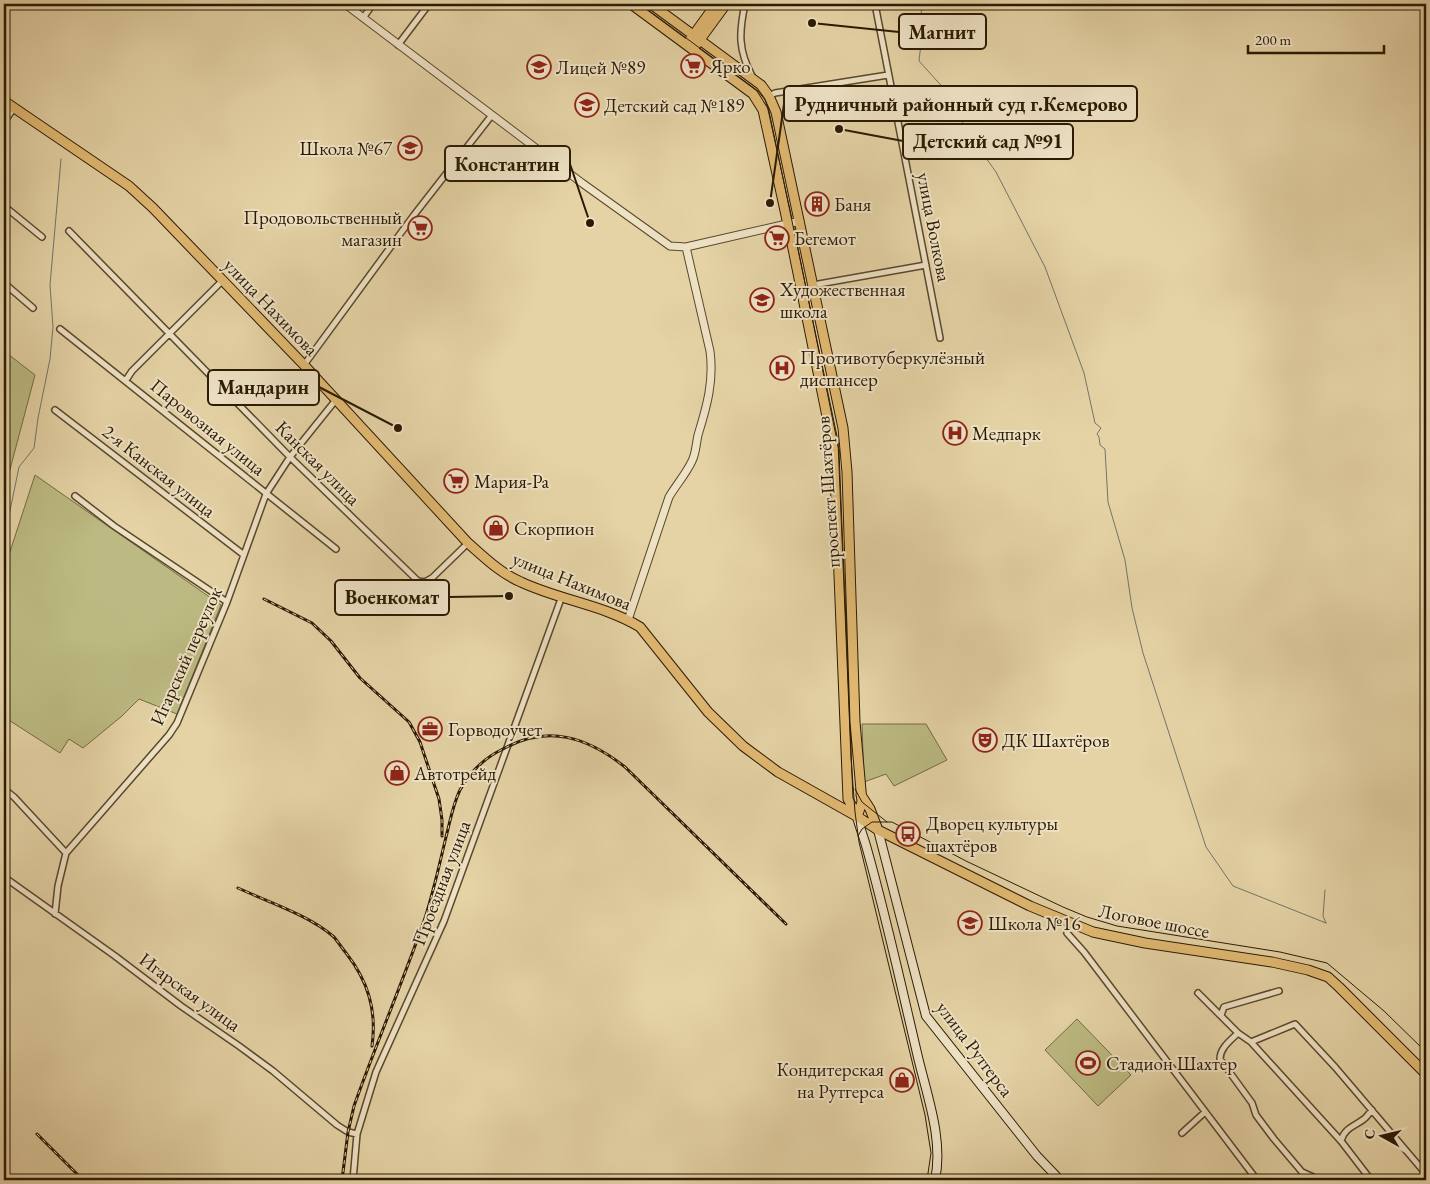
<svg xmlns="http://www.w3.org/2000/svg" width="1430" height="1184" font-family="'EB Garamond',serif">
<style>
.green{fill:#bcba82;stroke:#746a42}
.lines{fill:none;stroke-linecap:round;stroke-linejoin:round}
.stream{stroke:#6f766d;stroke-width:1}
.minor-casing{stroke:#5a482c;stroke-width:8}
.tertiary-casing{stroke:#5a482c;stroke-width:9}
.secondary-casing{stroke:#2b1a03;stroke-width:10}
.primary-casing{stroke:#2b1a03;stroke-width:11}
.minor{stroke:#eee2c5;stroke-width:5}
.tertiary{stroke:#eee2c5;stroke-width:7}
.secondary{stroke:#eee2c5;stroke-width:8}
.primary{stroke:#e2ba73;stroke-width:9}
.tram{stroke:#2b1a03;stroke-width:1}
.rail-casing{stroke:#2b1a03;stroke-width:3}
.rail{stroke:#eee2c5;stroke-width:1;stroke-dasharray:4;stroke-linecap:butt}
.labels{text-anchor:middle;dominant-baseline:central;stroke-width:4;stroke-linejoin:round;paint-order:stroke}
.poi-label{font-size:19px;fill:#2b1a03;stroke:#eee2c5;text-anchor:start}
.street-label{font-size:19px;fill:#2b1a03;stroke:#eee2c5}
.leader{fill:none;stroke:#2b1a03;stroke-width:2}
.callout-dot{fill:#2b1a03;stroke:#eee2c5;stroke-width:2}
.callout{fill:#eee2c5;stroke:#2b1a03;stroke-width:2}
.callout-label{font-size:20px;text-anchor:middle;font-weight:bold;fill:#2b1a03}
</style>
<rect width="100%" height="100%" fill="#e5d3a6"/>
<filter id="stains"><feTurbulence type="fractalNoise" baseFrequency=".004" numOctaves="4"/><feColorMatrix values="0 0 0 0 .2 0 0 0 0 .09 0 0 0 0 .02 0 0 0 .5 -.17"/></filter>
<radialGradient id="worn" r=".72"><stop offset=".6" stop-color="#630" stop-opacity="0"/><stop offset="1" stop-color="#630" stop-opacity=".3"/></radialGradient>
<path class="green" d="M 4,351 L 35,375 L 4,492 Z
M 35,475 L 221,605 L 177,714 L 139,699 L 122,716 L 83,748 L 69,739 L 60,753 L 4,717 L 4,570 Z
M 862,724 L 926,724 L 947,760 L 894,786 L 886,774 L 864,782 Z
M 1077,1019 L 1131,1075 L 1098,1106 L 1045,1050 Z"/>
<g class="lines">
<path class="stream" d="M 921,4 L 922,35 L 919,61 L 947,92 L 968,133 L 996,172 L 1045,267 L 1084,373 L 1095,423 L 1101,428 L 1097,434 L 1099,437 L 1100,445 L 1105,449 L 1108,502 L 1125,560 L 1132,608 L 1143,653 L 1206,847 L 1233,886 L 1326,923
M 4,540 L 19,467 L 34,448 L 38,418 L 50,359 L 53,327 L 50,285 L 61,159
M 1325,890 L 1323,916 L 1326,923"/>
<g class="minor-casing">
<path id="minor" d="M 745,4 C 739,32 738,50 752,76
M 875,4 L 940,338
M 363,18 L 373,4
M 398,45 L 429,4
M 769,96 L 775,93 L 888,75
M 4,122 L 14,108
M 4,206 L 42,237
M 69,231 L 290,457 L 418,581 L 425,582 L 432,578 L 468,543
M 4,283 L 33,308
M 813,285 L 926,265
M 60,329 L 336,549
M 304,365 L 414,215 L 492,115
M 126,380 L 132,371 L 223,280
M 55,410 L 244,555
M 75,496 L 114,526 L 227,602
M 4,789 L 14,797 L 66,853
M 4,877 L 115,956 L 181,1006 L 239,1046 L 273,1071 L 337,1125 L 348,1132 L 357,1134
M 55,914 L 58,886 L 66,853 L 169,735 L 177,723 L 227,602 L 266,494 L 290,457 L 335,401
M 1067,933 L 1084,952 L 1257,1180
M 1198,993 L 1238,1033 L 1251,1042 L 1295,1024 L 1335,1067 L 1426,1174
M 1221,1015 L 1224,1007 L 1279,991
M 1238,1033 C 1230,1041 1220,1048 1220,1059 L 1252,1103 L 1256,1115 L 1274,1139 L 1302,1172 L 1313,1177 L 1315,1180
M 1251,1042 L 1341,1141 L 1371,1180
M 1182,1133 L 1205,1112
M 1341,1141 C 1344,1128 1355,1126 1364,1119 C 1367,1117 1369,1113 1372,1110
M 353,1180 L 357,1134 L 376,1072 L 444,921 L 562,596"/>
</g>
<g class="tertiary-casing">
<path id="tertiary" d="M 345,4 L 582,183 L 670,246 L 686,247 L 800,221
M 628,620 L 669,497 C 676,485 686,474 692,461 C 696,453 696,444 698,435 C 707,406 714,381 710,351 L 686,247"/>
</g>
<g class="secondary-casing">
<path id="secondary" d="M 857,817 C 860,828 864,838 867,849 C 886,916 901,985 917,1053 C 926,1093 944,1139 935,1180
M 878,830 L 926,1016 L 1037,1156 L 1060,1180"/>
</g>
<g class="primary-casing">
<path id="primary" d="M 631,4 L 753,94 L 763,110 L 789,229 L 834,451 L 848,799 L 857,816
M 651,4 L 761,85 L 769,96 L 776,112 L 843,428 L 847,472 L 855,722 L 862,802 L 857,817
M 690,40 L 716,4
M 696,45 L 726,4
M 4,101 L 129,186 L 153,208 L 304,365 L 468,543 C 484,557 500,573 521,582 C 559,600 604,605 640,627 L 708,712 L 743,746 L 778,772 L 858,817 L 878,830 L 1030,906 L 1093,932 L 1145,943 L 1272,962 L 1308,970 L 1328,977 L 1339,987 L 1426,1074
M 861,795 L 870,809 L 878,830"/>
</g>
<use href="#minor" class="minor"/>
<use href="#tertiary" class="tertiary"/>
<use href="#secondary" class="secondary"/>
<use href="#primary" class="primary"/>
<path class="tram" d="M 640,4 L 758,91 L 765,100 L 769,111 L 838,441 L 851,758 L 855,812 L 859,842 L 925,1115 L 931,1153 L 927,1180
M 855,789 L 862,802 L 887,822
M 858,836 L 862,829 L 872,822 L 892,822 L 966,861 L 1063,907 L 1087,917 L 1117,926 L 1280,952 L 1327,963 L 1384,1011 L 1426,1052"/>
<g class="rail-casing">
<path id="rail" d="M 264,599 L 312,623 L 331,641 L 360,678 L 409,722 L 420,742 L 439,799 L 442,820 L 442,836
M 238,888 C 268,902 309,915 334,937 C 338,942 342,948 346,953 C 368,981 377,1010 372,1046
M 37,1134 L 83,1180
M 342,1180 L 348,1132 L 354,1106 C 376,1044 402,984 424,921 C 433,894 439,866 446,837 C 450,822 453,804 460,790 C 470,772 484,758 503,749 C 548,724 587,737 625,767 L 786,924"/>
</g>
<use href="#rail" class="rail"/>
</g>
<defs>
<g id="supermarket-ring" transform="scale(1.25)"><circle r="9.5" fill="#eee2c5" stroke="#8f2418" stroke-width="1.5"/><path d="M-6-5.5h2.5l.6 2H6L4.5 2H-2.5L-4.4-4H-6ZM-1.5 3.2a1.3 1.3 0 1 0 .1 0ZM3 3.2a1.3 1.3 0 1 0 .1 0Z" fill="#8f2418"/></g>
<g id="school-ring" transform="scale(1.25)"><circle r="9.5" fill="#eee2c5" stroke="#8f2418" stroke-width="1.5"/><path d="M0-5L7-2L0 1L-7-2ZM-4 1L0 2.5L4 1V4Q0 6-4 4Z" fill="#8f2418"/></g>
<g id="building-ring" transform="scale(1.25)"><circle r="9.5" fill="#eee2c5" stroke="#8f2418" stroke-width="1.5"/><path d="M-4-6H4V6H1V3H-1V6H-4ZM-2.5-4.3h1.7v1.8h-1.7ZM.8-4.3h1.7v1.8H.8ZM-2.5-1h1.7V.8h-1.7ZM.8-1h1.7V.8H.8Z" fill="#8f2418"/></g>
<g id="hospital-ring" transform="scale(1.25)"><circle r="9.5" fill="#eee2c5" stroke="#8f2418" stroke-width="1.5"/><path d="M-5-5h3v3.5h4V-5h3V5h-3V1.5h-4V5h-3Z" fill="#8f2418"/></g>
<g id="shop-ring" transform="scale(1.25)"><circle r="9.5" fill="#eee2c5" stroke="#8f2418" stroke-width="1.5"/><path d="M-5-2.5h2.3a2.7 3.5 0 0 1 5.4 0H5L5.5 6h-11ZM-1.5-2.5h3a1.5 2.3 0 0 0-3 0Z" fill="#8f2418"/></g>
<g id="office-ring" transform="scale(1.25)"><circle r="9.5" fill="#eee2c5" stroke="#8f2418" stroke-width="1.5"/><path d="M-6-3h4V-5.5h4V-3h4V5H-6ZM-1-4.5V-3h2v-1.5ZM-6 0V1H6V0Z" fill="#8f2418"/></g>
<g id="theatre-ring" transform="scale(1.25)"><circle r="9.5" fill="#eee2c5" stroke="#8f2418" stroke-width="1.5"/><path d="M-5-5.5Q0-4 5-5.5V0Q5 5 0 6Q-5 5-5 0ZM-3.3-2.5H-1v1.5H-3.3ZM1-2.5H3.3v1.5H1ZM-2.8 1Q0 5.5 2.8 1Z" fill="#8f2418"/></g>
<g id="bus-ring" transform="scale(1.25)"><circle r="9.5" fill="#eee2c5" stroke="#8f2418" stroke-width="1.5"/><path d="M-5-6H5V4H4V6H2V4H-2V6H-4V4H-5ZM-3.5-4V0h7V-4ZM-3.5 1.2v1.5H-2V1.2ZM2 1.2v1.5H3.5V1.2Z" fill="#8f2418"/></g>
<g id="stadium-ring" transform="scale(1.25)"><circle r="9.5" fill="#eee2c5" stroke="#8f2418" stroke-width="1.5"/><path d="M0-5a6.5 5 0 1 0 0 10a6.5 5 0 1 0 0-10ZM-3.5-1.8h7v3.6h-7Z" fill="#8f2418"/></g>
</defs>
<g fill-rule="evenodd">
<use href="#supermarket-ring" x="693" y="66"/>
<use href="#school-ring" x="539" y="67"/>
<use href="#school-ring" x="587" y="105"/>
<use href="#school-ring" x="410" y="148"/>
<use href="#building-ring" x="817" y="204"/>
<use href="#supermarket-ring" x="420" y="228"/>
<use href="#supermarket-ring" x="777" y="238"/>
<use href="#school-ring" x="762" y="300"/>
<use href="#hospital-ring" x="782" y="368"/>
<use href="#hospital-ring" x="955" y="433"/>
<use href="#supermarket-ring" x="456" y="481"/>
<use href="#shop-ring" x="496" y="528"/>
<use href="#office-ring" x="430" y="729"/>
<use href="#theatre-ring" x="985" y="740"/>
<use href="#shop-ring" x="397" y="773"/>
<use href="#bus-ring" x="908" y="834"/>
<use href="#school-ring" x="970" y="923"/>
<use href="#stadium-ring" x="1088" y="1063"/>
<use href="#shop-ring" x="902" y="1080"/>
</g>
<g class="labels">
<g class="poi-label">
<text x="710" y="66">Ярко</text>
<text x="556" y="67">Лицей №89</text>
<text x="604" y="105">Детский сад №189</text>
<text x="392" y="148" text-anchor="end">Школа №67</text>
<text x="834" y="204">Баня</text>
<text x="402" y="217" text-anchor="end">Продовольственный<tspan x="402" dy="22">магазин</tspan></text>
<text x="794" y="238">Бегемот</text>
<text x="780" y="289">Художественная<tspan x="780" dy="22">школа</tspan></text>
<text x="800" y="357">Противотуберкулёзный<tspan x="800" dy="22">диспансер</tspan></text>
<text x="972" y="433">Медпарк</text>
<text x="474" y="481">Мария-Ра</text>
<text x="514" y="528">Скорпион</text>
<text x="448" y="729">Горводоучет</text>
<text x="1002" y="740">ДК Шахтёров</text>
<text x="414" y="773">Автотрейд</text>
<text x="926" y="823">Дворец культуры<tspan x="926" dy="22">шахтёров</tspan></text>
<text x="988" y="923">Школа №16</text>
<text x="1106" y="1063">Стадион Шахтер</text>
<text x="884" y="1069" text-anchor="end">Кондитерская<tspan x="884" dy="22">на Рутгерса</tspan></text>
</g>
<g class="street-label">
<text transform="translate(934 227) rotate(79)">улица Волкова</text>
<text transform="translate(271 307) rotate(46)">улица Нахимова</text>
<text transform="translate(208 427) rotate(39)">Паровозная улица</text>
<text transform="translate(318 463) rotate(45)">Канская улица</text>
<text transform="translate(159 471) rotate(38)">2-я Канская улица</text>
<text transform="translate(828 492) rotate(-94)">проспект Шахтёров</text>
<text transform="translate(572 581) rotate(22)">улица Нахимова</text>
<text transform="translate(186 656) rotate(-66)">Игарский переулок</text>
<text transform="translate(441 883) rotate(-69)">Проездная улица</text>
<text transform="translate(1154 921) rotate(11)">Логовое шоссе</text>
<text transform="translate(190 992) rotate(36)">Игарская улица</text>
<text transform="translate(975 1049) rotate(53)">улица Рутгерса</text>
</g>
</g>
<path class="leader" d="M812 23L899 32M770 203L784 104M839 129L903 141M590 223L570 164M398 428L319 387M509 596L449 597"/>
<g class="callout-dot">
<circle cx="812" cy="23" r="5"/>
<circle cx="770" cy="203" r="5"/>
<circle cx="839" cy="129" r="5"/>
<circle cx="590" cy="223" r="5"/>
<circle cx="398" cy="428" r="5"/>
<circle cx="509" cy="596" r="5"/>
</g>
<g class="callout">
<rect x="899" y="14" width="87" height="35" rx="5"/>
<rect x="784" y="86" width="353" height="35" rx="5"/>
<rect x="903" y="124" width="170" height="35" rx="5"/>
<rect x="445" y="146" width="125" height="35" rx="5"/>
<rect x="208" y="370" width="111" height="35" rx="5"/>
<rect x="335" y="580" width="114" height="35" rx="5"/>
</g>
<g class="callout-label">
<text x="942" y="39">Магнит</text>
<text x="961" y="111">Рудничный районный суд г.Кемерово</text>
<text x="988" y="148">Детский сад №91</text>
<text x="507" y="171">Константин</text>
<text x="263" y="394">Мандарин</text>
<text x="392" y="604">Военкомат</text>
</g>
<rect width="1430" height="1184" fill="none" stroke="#e5d3a6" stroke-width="20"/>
<rect x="5" y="5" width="1420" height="1174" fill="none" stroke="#2b1a03" stroke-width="2.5"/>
<rect x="10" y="10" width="1410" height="1164" fill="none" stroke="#2b1a03"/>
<g transform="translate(1382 1136) rotate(278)" stroke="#eee2c5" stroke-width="4" paint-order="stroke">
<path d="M0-4L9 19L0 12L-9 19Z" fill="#2b1a03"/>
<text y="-8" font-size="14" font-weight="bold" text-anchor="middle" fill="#2b1a03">С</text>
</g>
<path d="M1248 45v8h136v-8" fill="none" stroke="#2b1a03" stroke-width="2.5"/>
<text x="1255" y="45" font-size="15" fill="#2b1a03" stroke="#eee2c5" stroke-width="4" paint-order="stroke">200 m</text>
<rect width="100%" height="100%" filter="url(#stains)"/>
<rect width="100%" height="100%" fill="url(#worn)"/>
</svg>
